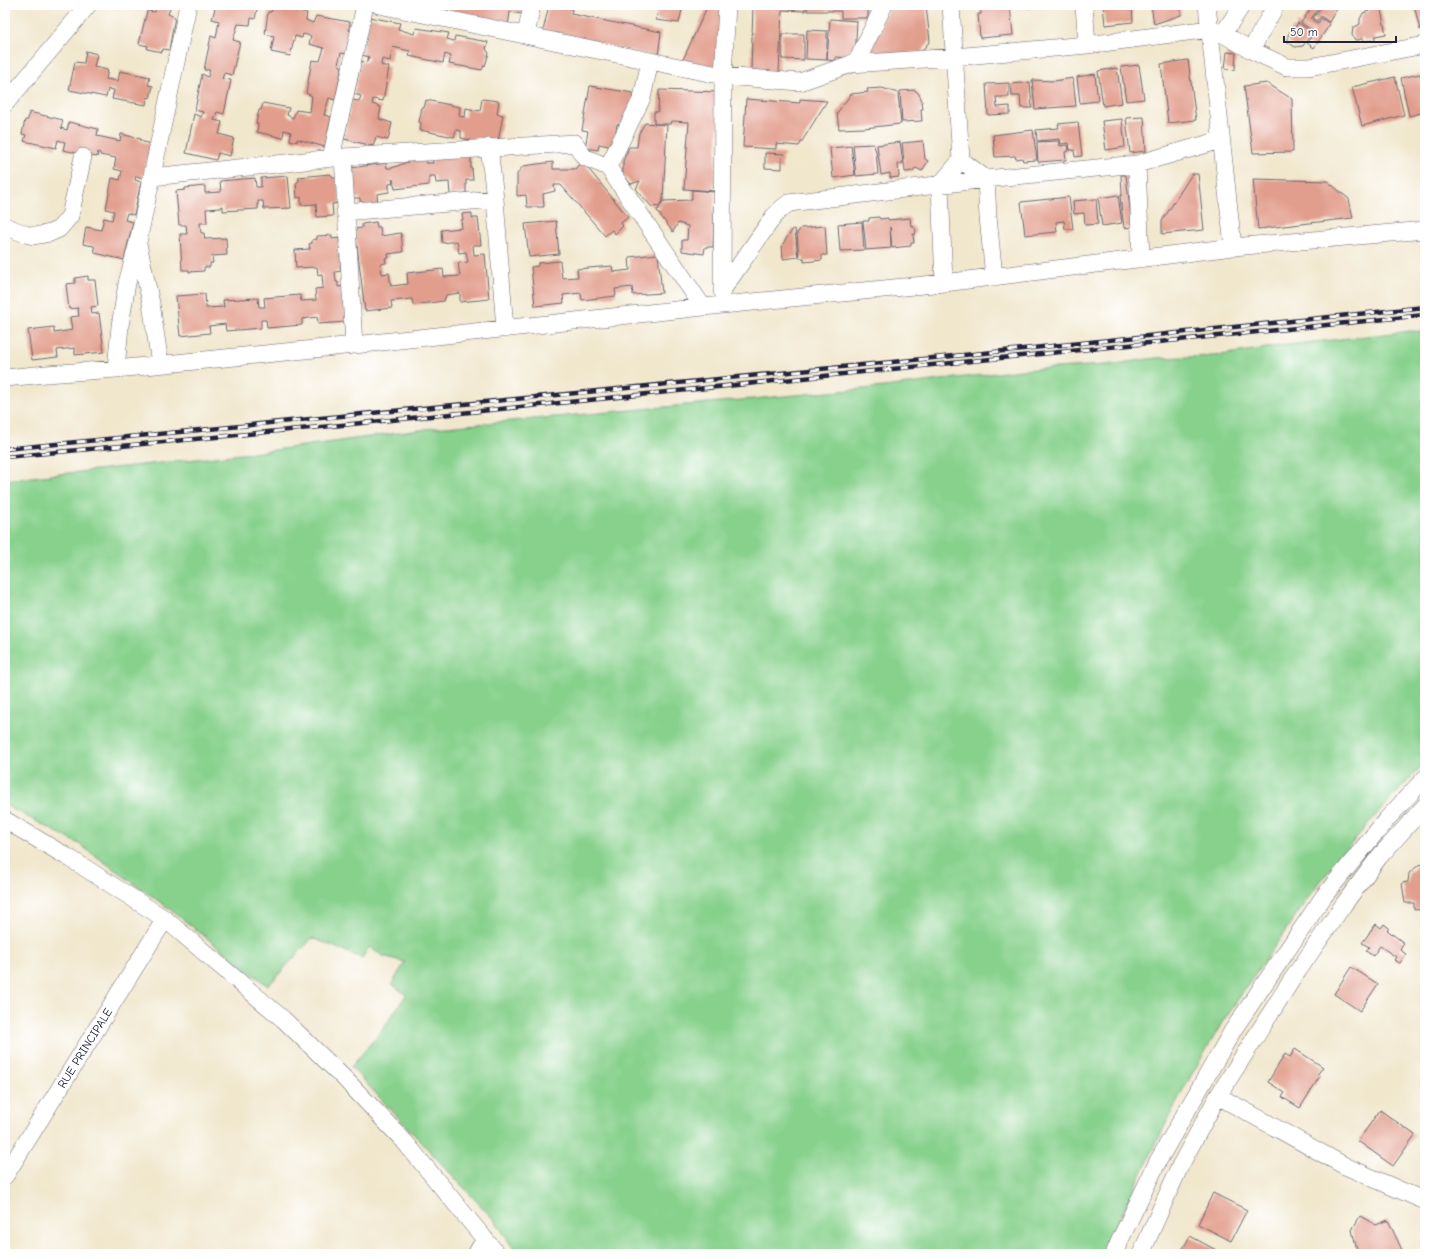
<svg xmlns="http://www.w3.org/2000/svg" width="1430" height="1259" font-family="'Comic Neue',sans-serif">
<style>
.grass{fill:#88d18d;stroke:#557a64}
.building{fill:#e29e8d}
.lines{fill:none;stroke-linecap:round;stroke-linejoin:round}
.minor-casing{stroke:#6a676e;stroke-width:18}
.minor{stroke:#fff;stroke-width:17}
.rail-casing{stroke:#22223b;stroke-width:4.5}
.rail{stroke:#fff;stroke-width:3;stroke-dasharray:9;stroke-linecap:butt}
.labels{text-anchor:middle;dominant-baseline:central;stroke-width:4;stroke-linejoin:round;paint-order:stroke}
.street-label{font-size:12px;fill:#22223b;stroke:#fff}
</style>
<rect width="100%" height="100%" fill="#fff"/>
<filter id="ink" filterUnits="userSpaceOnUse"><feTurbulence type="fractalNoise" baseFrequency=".025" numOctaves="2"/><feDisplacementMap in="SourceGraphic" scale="8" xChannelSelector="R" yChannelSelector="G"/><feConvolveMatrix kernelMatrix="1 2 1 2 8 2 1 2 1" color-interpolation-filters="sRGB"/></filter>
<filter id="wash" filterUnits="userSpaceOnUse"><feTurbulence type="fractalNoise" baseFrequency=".012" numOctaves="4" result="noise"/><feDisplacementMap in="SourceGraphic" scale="16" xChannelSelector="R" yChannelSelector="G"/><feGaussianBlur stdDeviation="0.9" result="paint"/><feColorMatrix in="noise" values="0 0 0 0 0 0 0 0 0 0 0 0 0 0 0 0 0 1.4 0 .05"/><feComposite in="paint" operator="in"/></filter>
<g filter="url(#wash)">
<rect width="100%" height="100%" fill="#f1e7cd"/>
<path class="grass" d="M 1411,331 L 1425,332 L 1425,762 L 1367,825 L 1315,888 L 1223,1021 L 1180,1095 L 1116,1225 L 1104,1254 L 517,1254 L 496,1222 L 351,1067 L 383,1029 L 406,995 L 392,984 L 405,962 L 383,956 L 369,947 L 362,958 L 312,938 L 268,986 L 171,910 L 79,844 L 5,805 L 5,480 L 260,452 L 434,428 L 884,387 L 1021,370 L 1106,365 L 1156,358 L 1215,356 L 1279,346 Z"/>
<g id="blocks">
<path class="building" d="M 156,5 L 171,5 L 168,14 L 175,17 L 169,50 L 163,49 L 162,52 L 147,49 L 148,46 L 139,44 L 147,11 L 155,12 Z
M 216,5 L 258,5 L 255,19 L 251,18 L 250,25 L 238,24 L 233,40 L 240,42 L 232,75 L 224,73 L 222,79 L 231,80 L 224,114 L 217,112 L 214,120 L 222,122 L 219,134 L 234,138 L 230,156 L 218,153 L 216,160 L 186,153 L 194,114 L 201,117 L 203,112 L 195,110 L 202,74 L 208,77 L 210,70 L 204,70 L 211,36 L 216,38 L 219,21 L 212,19 Z
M 401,5 L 525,5 L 523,14 L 510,12 L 508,27 Z
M 549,5 L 573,5 L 571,14 L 661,32 L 658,57 L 543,31 Z
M 659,5 L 683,5 L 679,23 L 656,20 Z
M 708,5 L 721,5 L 720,67 L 681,64 Z
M 753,5 L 805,5 L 805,11 L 782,10 L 779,72 L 751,70 Z
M 807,5 L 868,5 L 868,18 L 841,18 L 841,11 L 807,11 Z
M 895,5 L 926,5 L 930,41 L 921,52 L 869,57 L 866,50 L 891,6 L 895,7 Z
M 980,5 L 1010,5 L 1013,35 L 980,38 L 978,14 L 981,14 Z
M 1028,5 L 1050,5 L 1050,6 L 1028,8 Z
M 1103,5 L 1132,5 L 1133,22 L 1105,25 Z
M 1151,5 L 1181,5 L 1181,15 L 1154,24 Z
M 1313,5 L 1319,7 L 1311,19 L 1318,24 L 1321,18 L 1330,24 L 1314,48 L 1307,43 L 1314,32 L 1301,23 Z
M 1320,5 L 1339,5 L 1329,22 L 1321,16 L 1317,21 L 1313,18 L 1322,6 Z
M 1372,5 L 1380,5 L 1386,34 L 1375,36 L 1375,40 L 1364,41 L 1363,38 L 1359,40 L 1355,40 L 1352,35 L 1353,28 L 1360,24 L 1360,19 L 1363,13 L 1369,11 L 1369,6 Z
M 1414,5 L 1425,5 L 1425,28 L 1420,30 Z
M 273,7 L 307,13 L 306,20 L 313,23 L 316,16 L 350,22 L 349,30 L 351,32 L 347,54 L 341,53 L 338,64 L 342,67 L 335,100 L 329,98 L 324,115 L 331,117 L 325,147 L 297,139 L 297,142 L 290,140 L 291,132 L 284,130 L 283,138 L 257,132 L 258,124 L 256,123 L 259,110 L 261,110 L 263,103 L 289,108 L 287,115 L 293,118 L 296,110 L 310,112 L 312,96 L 306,93 L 312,60 L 320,61 L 324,48 L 309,44 L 311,36 L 303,34 L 302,38 L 295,36 L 290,56 L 271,52 L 274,36 L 265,34 L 268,12 L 271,12 Z
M 369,17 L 400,23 L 398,29 L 414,34 L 416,28 L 449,33 L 447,39 L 454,41 L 455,36 L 488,42 L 486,49 L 489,53 L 485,66 L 484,65 L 482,70 L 449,64 L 451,56 L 445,54 L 443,63 L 409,56 L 410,51 L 393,47 L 390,61 L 382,59 L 381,65 L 389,67 L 383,101 L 373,99 L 372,104 L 381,107 L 379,119 L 392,123 L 388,140 L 376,137 L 373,146 L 344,139 L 352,100 L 359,101 L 361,96 L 354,94 L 361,61 L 367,62 L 369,57 L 362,55 Z
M 830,19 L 857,21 L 855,58 L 836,57 L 835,61 L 827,60 Z
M 1298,23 L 1312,32 L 1303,46 L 1295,47 L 1288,42 L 1288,35 L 1293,27 L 1295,28 Z
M 807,30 L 827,31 L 827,60 L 806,59 Z
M 782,34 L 804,34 L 804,60 L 782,59 Z
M 86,51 L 97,54 L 94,67 L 108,70 L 106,79 L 118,81 L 120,71 L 150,77 L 148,85 L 153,86 L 150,98 L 147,97 L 146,105 L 112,99 L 114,90 L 108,89 L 106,97 L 69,90 L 75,62 L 84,63 Z
M 1227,52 L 1236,53 L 1235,70 L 1225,69 Z
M 1188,60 L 1196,120 L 1168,123 L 1161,64 Z
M 1139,65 L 1144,99 L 1126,101 L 1121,67 Z
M 1117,68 L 1122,103 L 1103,106 L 1098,71 Z
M 1095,74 L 1098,101 L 1080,103 L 1077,77 Z
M 1420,74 L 1425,98 L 1425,112 L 1409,116 L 1401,78 Z
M 1395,77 L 1404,115 L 1362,126 L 1352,87 Z
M 1073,78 L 1076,106 L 1035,109 L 1032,80 L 1054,81 Z
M 1030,82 L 1032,108 L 1021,108 L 1020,96 L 1012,96 L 1011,84 Z
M 1009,83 L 1009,97 L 996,97 L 997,107 L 1010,106 L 1010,114 L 988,115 L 986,84 Z
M 1267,83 L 1292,99 L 1293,152 L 1253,153 L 1244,86 Z
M 590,86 L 633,93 L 629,120 L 621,125 L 617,124 L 613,147 L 599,144 L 598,150 L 585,148 L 588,131 L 582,130 Z
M 882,88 L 898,93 L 901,124 L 864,128 L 839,129 L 837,113 L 851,94 L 868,92 L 867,89 Z
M 659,90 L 720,92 L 714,191 L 684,189 L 689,122 L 671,121 L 670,124 L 654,124 L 654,112 L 658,112 Z
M 915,90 L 919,94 L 922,101 L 923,109 L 921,109 L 922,121 L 902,122 L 900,91 Z
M 482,99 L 499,101 L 497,114 L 503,115 L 497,146 L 461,138 L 461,131 L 456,130 L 454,137 L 420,130 L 421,123 L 419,122 L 422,107 L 424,108 L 426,100 L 460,107 L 459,116 L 465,117 L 466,108 L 480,111 Z
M 746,99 L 800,103 L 800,99 L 827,101 L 799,146 L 776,144 L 776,149 L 743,147 Z
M 29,112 L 63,120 L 61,128 L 67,130 L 69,122 L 98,129 L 97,136 L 120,141 L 121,134 L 141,139 L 140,141 L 151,144 L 143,178 L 136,176 L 135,180 L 141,182 L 134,215 L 127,213 L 125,220 L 133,222 L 124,260 L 95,253 L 94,246 L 83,244 L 86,227 L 101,230 L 104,218 L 112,220 L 114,211 L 106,209 L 112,178 L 120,180 L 122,171 L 114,169 L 116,158 L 100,155 L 100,153 L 98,152 L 97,157 L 63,150 L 65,142 L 58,140 L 56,148 L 24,141 L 26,135 L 22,134 L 25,120 L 28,120 Z
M 1144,117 L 1146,151 L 1130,153 L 1126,118 Z
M 1122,119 L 1125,147 L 1106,150 L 1102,121 Z
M 1078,122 L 1082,156 L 1075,157 L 1074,150 L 1070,150 L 1069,143 L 1061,144 L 1060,139 L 1037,141 L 1036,130 L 1059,128 L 1058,124 Z
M 645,123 L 667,125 L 663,199 L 659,206 L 652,207 L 636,189 L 640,181 L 631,184 L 623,175 L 623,161 L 629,147 L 637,147 L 639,133 Z
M 1033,130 L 1037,160 L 1023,161 L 1022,158 L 1016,159 L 1015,156 L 995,157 L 993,135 Z
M 923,141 L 925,159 L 928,161 L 922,171 L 916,168 L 914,169 L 914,171 L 905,172 L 902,143 Z
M 1059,141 L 1060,146 L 1068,145 L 1069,151 L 1065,152 L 1066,160 L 1038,162 L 1037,142 Z
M 900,142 L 903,163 L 898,164 L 899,177 L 890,178 L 890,173 L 881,175 L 877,145 Z
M 873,144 L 876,151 L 878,174 L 856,176 L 853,145 Z
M 851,146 L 855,175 L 833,178 L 830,148 Z
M 765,153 L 785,154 L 782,157 L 782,169 L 765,168 Z
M 426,155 L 426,163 L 433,163 L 432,155 L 471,156 L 471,169 L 472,168 L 473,180 L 466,180 L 466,193 L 450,195 L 449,182 L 436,183 L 435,176 L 429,176 L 429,185 L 395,189 L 393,179 L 392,180 L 393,183 L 389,184 L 389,192 L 377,194 L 378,208 L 361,209 L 360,198 L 352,198 L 350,168 L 386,163 L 387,168 L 392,168 Z
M 582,161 L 628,217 L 621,223 L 623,226 L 615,234 L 612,230 L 605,236 L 561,185 L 554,185 L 555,191 L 543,194 L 544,207 L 527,207 L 526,195 L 517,196 L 517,174 L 523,166 L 553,162 L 553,169 L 575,169 Z
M 330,174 L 338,181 L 340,203 L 332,204 L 333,216 L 317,217 L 316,204 L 301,205 L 301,197 L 297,198 L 296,183 L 299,181 L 299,177 Z
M 1192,174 L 1198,174 L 1204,230 L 1162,234 L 1162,221 Z
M 1121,175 L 1126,175 L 1132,227 L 1124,228 L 1120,196 L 1122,195 Z
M 288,176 L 291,208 L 264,209 L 263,201 L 258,201 L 258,209 L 223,211 L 223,206 L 221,207 L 221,208 L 206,209 L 207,223 L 200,223 L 201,233 L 204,233 L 205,239 L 226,238 L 227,255 L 212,256 L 213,263 L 210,263 L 210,267 L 204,267 L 204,271 L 189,272 L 189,270 L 182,270 L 180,234 L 187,234 L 186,225 L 179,225 L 176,191 L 185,190 L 185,188 L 205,186 L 205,193 L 221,192 L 220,181 L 255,178 L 256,187 L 261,187 L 261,178 Z
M 1253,179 L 1327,181 L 1349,199 L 1353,218 L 1258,229 Z
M 692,190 L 715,192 L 713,247 L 705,247 L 704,254 L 682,251 L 682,240 L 687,240 L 688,226 L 678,223 L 673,232 L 657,211 L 663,201 L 692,200 Z
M 1118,195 L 1122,223 L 1102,226 L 1098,198 Z
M 1069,197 L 1073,229 L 1065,229 L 1064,221 L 1056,222 L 1057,232 L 1025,235 L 1021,202 Z
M 1096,199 L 1098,224 L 1085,225 L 1084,213 L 1074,214 L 1073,201 Z
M 472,213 L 472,218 L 478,218 L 481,245 L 473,245 L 474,255 L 485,254 L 489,299 L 460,302 L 460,293 L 446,295 L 444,301 L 413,305 L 412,299 L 391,301 L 392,308 L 365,311 L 355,229 L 362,228 L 362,224 L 376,222 L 377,227 L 380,227 L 381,236 L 401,233 L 403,252 L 388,254 L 389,258 L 385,258 L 386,263 L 380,264 L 382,274 L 389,273 L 391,286 L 408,284 L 407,273 L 443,269 L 444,277 L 460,276 L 458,263 L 468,262 L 466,252 L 459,253 L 457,241 L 442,243 L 441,230 L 462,228 L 461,220 L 463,220 L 462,214 Z
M 879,217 L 880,219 L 888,218 L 888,220 L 910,218 L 911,226 L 913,226 L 916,230 L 915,235 L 913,234 L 914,243 L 911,243 L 911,246 L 892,248 L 890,227 L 891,248 L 866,250 L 863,221 L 869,221 L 869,218 Z
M 556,221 L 559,254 L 529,257 L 525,224 Z
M 862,222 L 864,250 L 840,251 L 838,224 Z
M 825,226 L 827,255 L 822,255 L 822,260 L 804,262 L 804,258 L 799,258 L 797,233 L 801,228 Z
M 793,229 L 795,229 L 798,257 L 783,259 L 782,245 Z
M 332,235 L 332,239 L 339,238 L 341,271 L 335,272 L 336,282 L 338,282 L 338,287 L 344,286 L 347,322 L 318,324 L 317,317 L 302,319 L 302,325 L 267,328 L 266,320 L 261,320 L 261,328 L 226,331 L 225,324 L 209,326 L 210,333 L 180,336 L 176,296 L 205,294 L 206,308 L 224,307 L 223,300 L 258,298 L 259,307 L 265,307 L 264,298 L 300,295 L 301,301 L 316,300 L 315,289 L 323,288 L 322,274 L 318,275 L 317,267 L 296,268 L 295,250 L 310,249 L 309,244 L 312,243 L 312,240 L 317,239 L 317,236 Z
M 658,254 L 662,293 L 633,295 L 632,287 L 615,289 L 616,296 L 582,300 L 581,293 L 563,295 L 564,303 L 535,306 L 531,267 L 538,266 L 538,263 L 560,261 L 562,278 L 578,277 L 577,269 L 612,266 L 613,272 L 630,270 L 629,257 Z
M 88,276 L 88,280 L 95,280 L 98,306 L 91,307 L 92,314 L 99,313 L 104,352 L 75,355 L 75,348 L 57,350 L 58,357 L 32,360 L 28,330 L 54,327 L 54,333 L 72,330 L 70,317 L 79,316 L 78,308 L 69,309 L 66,284 L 75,283 L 75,278 Z
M 1420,864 L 1425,869 L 1425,909 L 1414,910 L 1414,903 L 1405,903 L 1402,883 L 1408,882 L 1409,873 Z
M 1376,924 L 1381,928 L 1384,924 L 1389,928 L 1387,930 L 1404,943 L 1400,950 L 1406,954 L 1400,963 L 1394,960 L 1396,957 L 1380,946 L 1373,956 L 1366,951 L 1369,947 L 1362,943 Z
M 1351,967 L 1378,984 L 1360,1011 L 1334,994 Z
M 1295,1049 L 1323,1067 L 1317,1075 L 1320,1076 L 1300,1108 L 1282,1097 L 1285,1093 L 1268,1082 L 1285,1054 L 1290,1057 Z
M 1380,1110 L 1415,1135 L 1393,1166 L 1358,1141 Z
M 1213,1193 L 1247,1210 L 1231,1241 L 1198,1224 Z
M 1360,1216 L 1376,1225 L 1388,1220 L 1402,1250 L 1400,1254 L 1364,1254 L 1357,1250 L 1352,1230 Z
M 1190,1236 L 1218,1251 L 1216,1254 L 1180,1254 Z"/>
</g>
</g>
<g filter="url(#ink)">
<use href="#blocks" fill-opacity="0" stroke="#6a676e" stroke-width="1"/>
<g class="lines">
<g class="minor-casing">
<path id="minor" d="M 379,5 L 723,76 L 800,82 L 851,64 L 954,57 L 1087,45 L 1210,29 L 1223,34 L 1251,50 L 1287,67 L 1309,67 L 1425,45
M 1084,5 L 1087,45
M 1207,5 L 1233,247
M 1223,34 L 1242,5
M 526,35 L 532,5
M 1251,50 L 1276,5
M 851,64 L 858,59 L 884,5
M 5,104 L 88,5
M 489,147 L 495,199 L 505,329
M 343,157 L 354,345
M 331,158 L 365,5
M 961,160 L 986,179 L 988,217 L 994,277
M 1137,164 L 1141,259
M 608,167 L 642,98 L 650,61
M 152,177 L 343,157 L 575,143 L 584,157 L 608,167 L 703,307
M 345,212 L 495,199
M 5,226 L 25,234 L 34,236 L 50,233 L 59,229 L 70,216 L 83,157
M 138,244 L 151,303 L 160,364
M 944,283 L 940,185 L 961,160 L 951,5
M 723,289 L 774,216 L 782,208 L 789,203 L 986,179 L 1137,164 L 1221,140
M 722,291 L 723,76 L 727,5
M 116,369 L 120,326 L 127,283 L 138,242 L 188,5
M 5,378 L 46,374 L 116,369 L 354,345 L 722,305 L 944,283 L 1233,247 L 1425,230
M 5,820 L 71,859 L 165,919 L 283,1019 L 344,1078 L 404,1141 L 497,1254
M 1218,1096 L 1345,1166 L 1425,1201
M 5,1176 L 165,919
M 476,1254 L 485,1239
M 1114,1254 L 1119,1242 L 1158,1161 L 1233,1030 L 1324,896 L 1386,820 L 1425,778
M 1141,1254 L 1180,1166 L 1218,1096 L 1291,981 L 1344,904 L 1379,857 L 1425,806"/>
</g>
<use href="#minor" class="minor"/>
<g class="rail-casing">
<path id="rail" d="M 5,449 C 478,403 952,358 1425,307
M 5,457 L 342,425 L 1425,315"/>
</g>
<use href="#rail" class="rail"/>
</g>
</g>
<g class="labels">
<g class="street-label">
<text transform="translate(85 1048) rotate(-58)">RUE PRINCIPALE</text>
</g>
</g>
<rect width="1430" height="1259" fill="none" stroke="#fff" stroke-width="20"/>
<path d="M1284 36v6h112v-6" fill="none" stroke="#22223b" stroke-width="2"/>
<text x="1290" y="36" font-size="12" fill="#22223b" stroke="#ffffff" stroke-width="3" paint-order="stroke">50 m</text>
</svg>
